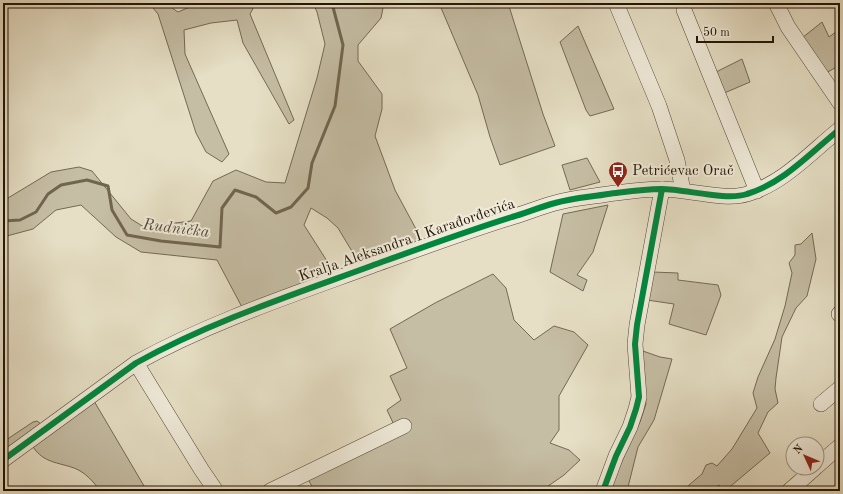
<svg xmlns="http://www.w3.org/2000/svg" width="843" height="494" font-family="'Old Standard TT',serif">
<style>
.green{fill:#c5bda4;stroke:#746954}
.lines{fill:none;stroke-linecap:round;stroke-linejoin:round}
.stream{stroke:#716550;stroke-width:3}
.minor-casing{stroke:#544834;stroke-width:16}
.minor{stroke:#efead9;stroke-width:15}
.cycleway-casing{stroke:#efead9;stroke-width:8}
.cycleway{stroke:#00873e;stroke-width:6}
.labels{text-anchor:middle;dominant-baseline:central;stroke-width:4;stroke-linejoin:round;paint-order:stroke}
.poi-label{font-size:15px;fill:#241504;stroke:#efead9;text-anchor:start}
.street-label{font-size:15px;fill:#241504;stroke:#efead9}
.water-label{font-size:16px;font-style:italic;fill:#574a37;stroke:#efead9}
</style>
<rect width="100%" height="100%" fill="#e6dfc5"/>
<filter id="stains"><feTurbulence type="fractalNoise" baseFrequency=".005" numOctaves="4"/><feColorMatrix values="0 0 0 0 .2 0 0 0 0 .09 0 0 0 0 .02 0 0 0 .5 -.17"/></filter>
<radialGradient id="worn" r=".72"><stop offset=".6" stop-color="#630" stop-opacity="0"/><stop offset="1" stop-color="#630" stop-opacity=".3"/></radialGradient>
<path class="green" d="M 149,3 L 165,3 L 178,12 L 199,3 L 256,3 L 250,14 L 294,120 L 289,124 L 243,43 L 237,20 L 211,23 L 184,30 L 185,54 L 229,154 L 222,162 L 206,152 L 196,133 L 158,14 Z
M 313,3 L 384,3 L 381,18 L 358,45 L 358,61 L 382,94 L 382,109 L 375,136 L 395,190 L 423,242 L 359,263 L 338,228 L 327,218 L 311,208 L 304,225 L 334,272 L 243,309 L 217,260 L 141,252 L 116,237 L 81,205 L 56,210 L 33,229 L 3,237 L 3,201 L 51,172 L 79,167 L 92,171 L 131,219 L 144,227 L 191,221 L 213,181 L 236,170 L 266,182 L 285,183 L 317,78 L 325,44 L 317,12 Z
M 439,3 L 508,3 L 543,114 L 555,146 L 500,165 L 490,137 L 478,95 Z
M 822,22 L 829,37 L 840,29 L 840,65 L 826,73 L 802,38 Z
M 578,26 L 614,109 L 590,116 L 586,110 L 560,42 Z
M 742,59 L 750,82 L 722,94 L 714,73 Z
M 587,158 L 600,182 L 570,190 L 562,165 Z
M 608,205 L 593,252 L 577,275 L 587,280 L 583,291 L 550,272 L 563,214 Z
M 812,233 L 816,259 L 807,296 L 796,308 L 782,337 L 776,378 L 775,389 L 778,403 L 768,412 L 758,433 L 770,453 L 725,491 L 719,485 L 712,491 L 682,491 L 702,474 L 706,465 L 712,463 L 717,466 L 732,449 L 757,408 L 753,393 L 758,377 L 775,339 L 785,306 L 792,273 L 789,263 L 795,255 L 795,245 L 801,244 Z
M 653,272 L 678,273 L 678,280 L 718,285 L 721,295 L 706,335 L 669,324 L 674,304 L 647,300 Z
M 493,274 L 506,288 L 514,320 L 534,340 L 554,326 L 574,332 L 588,345 L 559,396 L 559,430 L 550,443 L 569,450 L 580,460 L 564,475 L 541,491 L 315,491 L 307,478 L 395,427 L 387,410 L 401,400 L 390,376 L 407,368 L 390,329 L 435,303 Z
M 640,350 L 660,357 L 672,359 L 654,420 L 638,447 L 627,491 L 611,491 L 616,474 L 640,422 L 646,404 Z
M 94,401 L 147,491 L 100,491 C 94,482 85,472 74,468 C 57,462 44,463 33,447 Z
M 37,421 L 41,424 L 3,452 L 3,442 L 33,422 Z"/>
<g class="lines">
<path class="stream" d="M 3,221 L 20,220 L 36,212 L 48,194 L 61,185 L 87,180 L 108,186 L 112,210 L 127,235 L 161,241 L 220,247 L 222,208 L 235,190 L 256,197 L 276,213 L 291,207 L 308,188 L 312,163 L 335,106 L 343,45 L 333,7 L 337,3"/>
<g class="minor-casing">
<path id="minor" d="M 616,3 L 659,106 L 677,160 L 683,191
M 776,3 L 788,27 L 840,103
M 684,10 L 757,191
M 839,314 L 840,313
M 136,363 L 201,469 L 216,491
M 821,404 L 840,388
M 3,460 L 136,363 C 210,322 292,295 371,266 C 418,249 464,232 512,217 C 526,213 540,207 555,203 C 572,198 590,197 608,194 C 625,192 643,189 661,189 C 685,189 726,201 747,194 C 784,183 811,152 840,129
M 817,466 L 840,446
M 270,491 L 404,426
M 603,491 L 616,456 L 630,427 L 636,409 L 639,397 L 635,344 L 637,325 L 662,189
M 789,491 L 815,468"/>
</g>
<use href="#minor" class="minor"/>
<g class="cycleway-casing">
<path id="cycleway" d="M 3,460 L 136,363 C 210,322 292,295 371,266 C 418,249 464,232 512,217 C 526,213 540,207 555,203 C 572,198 590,197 608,194 C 625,192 643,189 661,189 C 685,189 726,201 747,194 C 784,183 811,152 840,129
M 603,491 L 616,456 L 630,427 L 636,409 L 639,397 L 635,344 L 637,325 L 662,189"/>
</g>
<use href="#cycleway" class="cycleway"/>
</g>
<defs>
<g id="bus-pin" transform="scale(1)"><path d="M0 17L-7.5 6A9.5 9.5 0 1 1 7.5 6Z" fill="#8f2418" stroke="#efead9"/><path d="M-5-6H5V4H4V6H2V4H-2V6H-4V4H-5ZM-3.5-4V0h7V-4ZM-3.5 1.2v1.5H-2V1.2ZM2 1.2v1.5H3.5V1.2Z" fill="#fff"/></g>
</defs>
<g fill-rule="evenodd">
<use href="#bus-pin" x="618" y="171"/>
</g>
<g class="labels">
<g class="poi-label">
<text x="632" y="171">Petrićevac Orač</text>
</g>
<g class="street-label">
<text transform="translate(407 241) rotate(-19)">Kralja Aleksandra I Karađorđevića</text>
</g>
<g class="water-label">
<text transform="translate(176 229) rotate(7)">Rudnička</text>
</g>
</g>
<rect width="843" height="494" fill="none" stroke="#e6dfc5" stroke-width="16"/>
<rect x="4" y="4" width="835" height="486" fill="none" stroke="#241504" stroke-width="2"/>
<rect x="8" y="8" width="827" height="478" fill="none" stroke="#241504"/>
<g transform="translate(805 456) rotate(314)"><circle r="19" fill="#efead9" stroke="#9e9584"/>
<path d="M0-3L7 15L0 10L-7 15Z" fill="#8f2418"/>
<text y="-6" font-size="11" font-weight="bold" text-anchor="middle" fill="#241504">N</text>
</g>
<path d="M697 36v6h76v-6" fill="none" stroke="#241504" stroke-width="2"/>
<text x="703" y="36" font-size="12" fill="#241504" stroke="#efead9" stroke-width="3" paint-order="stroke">50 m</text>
<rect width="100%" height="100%" filter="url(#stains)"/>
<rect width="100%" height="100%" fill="url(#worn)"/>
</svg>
